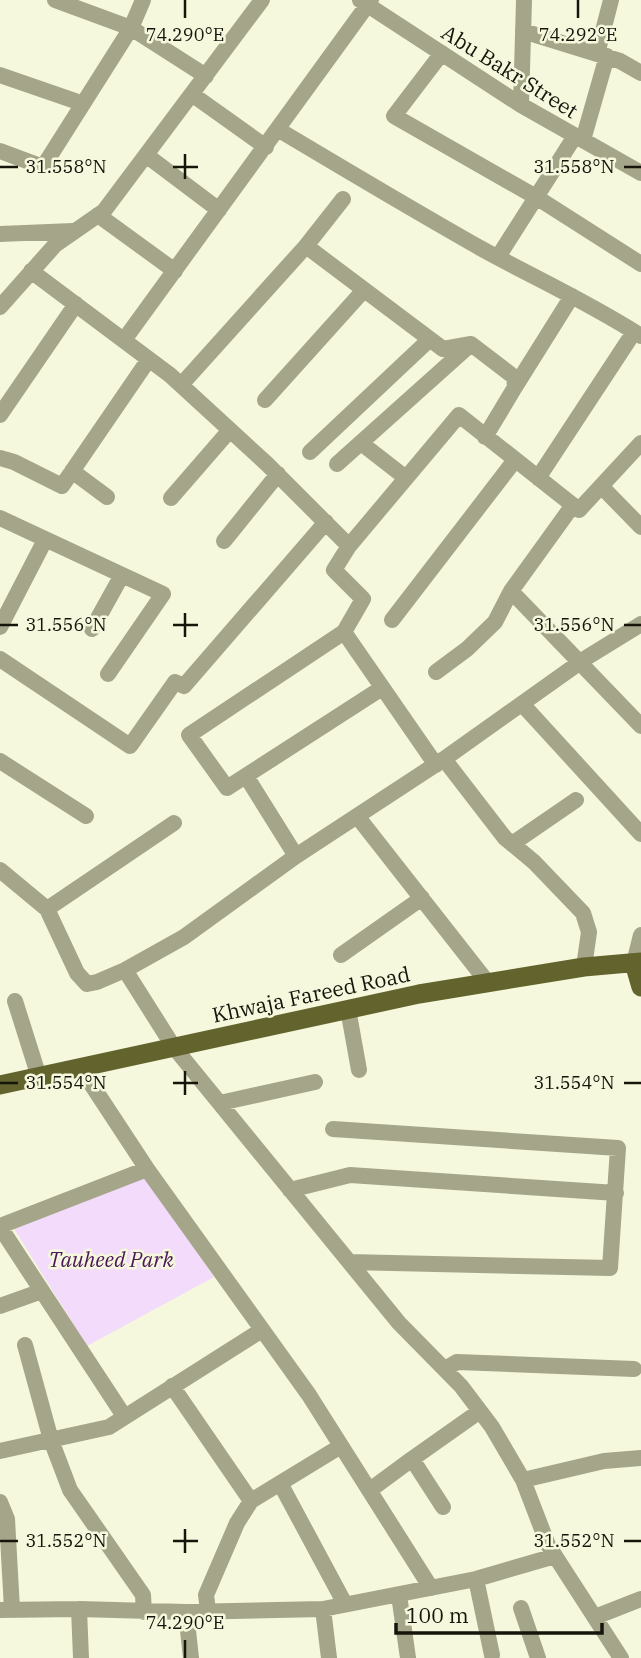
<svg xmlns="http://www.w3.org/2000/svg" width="641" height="1658" font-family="'IBM Plex Serif',serif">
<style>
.green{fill:#f3dbfb}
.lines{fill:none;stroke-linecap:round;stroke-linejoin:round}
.minor{stroke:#a5a689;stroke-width:16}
.major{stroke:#63642d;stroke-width:19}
.ticks{fill:none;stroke:#15150c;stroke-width:2.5}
.labels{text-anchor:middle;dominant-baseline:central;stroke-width:5;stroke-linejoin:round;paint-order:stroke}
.street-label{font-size:21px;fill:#15150c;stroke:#f6f8dd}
.park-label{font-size:21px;font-style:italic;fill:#4b175a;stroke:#f6f8dd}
.ticks-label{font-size:18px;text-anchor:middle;fill:#15150c;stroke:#f6f8dd;stroke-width:5;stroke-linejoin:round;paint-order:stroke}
</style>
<rect width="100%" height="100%" fill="#f6f8dd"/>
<path class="green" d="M 145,1177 L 214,1277 L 87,1346 L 13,1227 Z"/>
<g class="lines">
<path class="minor" d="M 55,0 L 131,28 L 206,76
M 360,0 L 521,105 L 641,173
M 523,31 L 620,61 L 641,73
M 442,53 L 394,116 L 536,197 L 641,264
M 597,54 L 611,0
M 0,75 L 81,103
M 193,95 L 266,147
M 521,105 L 524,0
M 279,130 C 346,170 413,210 482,249 C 535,278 590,303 641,336
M 583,140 L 607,56
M 0,151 L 43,167 L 131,28 L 143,0
M 146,155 L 219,210
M 98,215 L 175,271
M 0,234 L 73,231
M 306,246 L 443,349 L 471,344 L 514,377 L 515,387 L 485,437
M 498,257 L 575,136
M 31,271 L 170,375 L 267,464 L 349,546
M 0,307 L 55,245 L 104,211 L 262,0
M 124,340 L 371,0
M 181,385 L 306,246 L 343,199
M 515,387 L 572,296
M 265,400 L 364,290
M 0,415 L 76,304
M 361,443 L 406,478
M 310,452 L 429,340
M 0,458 L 14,462 L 62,486 L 149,359
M 337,464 L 471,344
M 72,471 L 107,497
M 538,478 L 634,332
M 601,486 L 641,527
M 171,498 L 230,430
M 0,518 L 163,594 L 108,674
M 224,541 L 278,474
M 511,591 L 641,726
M 392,620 L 515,460
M 0,627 L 45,540
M 92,629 L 122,575
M 344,632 L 363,599 L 334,570 L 349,546 L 459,415 L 579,510 L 641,443
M 0,659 L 130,746 L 175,682 L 184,686 L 326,522
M 436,672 L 467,649 L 495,622 L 511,591 L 573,505
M 382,688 L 227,788 L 189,735 L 344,632 L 436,765
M 523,705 L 641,834
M 444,759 L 505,838 L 534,862 L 583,913 L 589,932 L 584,967
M 0,761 L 86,816
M 246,776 L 296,856
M 357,816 L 488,983
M 512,844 L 576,800
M 0,870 L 47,909 L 77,973 L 87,984 L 97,982 L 125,970
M 47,909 L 174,823
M 341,955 L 422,898
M 634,963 L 641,935
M 15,1001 L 39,1077
M 348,1009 L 359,1070
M 80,1067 L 147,1169 L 309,1395 L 431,1588
M 220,1103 L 315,1082
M 333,1129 L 618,1148 L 610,1268 L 349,1262
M 290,1190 L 350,1175 L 616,1193
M 0,1226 L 147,1169
M 0,1227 L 124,1416
M 0,1306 L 42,1291
M 25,1345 L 51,1440 L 70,1490 L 143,1595 L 144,1612
M 445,1369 L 457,1362 L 634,1369
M 172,1386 L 251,1501
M 0,1451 L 109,1427 L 262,1330
M 412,1459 L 480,1411
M 523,1480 L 604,1461 L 641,1458
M 280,1483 L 345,1604
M 370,1490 L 412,1459 L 443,1507
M 0,1502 L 7,1519 L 12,1609
M 476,1579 L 492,1655
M 399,1595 L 408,1658
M 521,1608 L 538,1658
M 79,1609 L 81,1658
M 323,1609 L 329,1658
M 0,1610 L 79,1609 L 186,1612 L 323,1609 L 476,1579 L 555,1556
M 208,1610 L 206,1595 L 237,1523 L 251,1501 L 341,1446
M 186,1612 L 191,1658
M 595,1617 L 641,1599
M 621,1658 L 548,1545 L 523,1480 L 492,1427 L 461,1386 L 399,1323 L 173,1046 L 125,970 L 184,937 L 296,856 L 444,759 L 586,658 L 641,624"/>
<path class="major" d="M 634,963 L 641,987
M 0,1085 L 419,994 L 584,967 L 641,962"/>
</g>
<path class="ticks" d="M 185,0 L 185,18M 578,0 L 578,18M 185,154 L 185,179M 0,167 L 18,167M 173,167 L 198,167M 624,167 L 641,167M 185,613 L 185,637M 0,625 L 18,625M 173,625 L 198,625M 624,625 L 641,625M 185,1071 L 185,1095M 0,1083 L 18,1083M 173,1083 L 198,1083M 624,1083 L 641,1083M 185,1529 L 185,1553M 0,1541 L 18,1541M 173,1541 L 198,1541M 624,1541 L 641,1541M 185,1640 L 185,1658"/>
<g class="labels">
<g class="street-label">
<text transform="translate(510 71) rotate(32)">Abu Bakr Street</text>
<text transform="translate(311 994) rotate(-12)">Khwaja Fareed Road</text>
</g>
<g class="park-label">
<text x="111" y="1259">Tauheed Park</text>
</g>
</g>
<g class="ticks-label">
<text x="185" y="41">74.290°E</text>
<text x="578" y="41">74.292°E</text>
<text x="66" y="173">31.558°N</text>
<text x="574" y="173">31.558°N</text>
<text x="66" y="631">31.556°N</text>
<text x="574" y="631">31.556°N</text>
<text x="66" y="1089">31.554°N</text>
<text x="574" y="1089">31.554°N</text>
<text x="66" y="1547">31.552°N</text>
<text x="574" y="1547">31.552°N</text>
<text x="185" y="1629">74.290°E</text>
</g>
<path d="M396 1623v10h206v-10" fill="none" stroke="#15150c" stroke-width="3.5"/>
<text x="406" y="1623" font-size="21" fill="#15150c" stroke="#f6f8dd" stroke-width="5" paint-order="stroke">100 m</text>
</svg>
